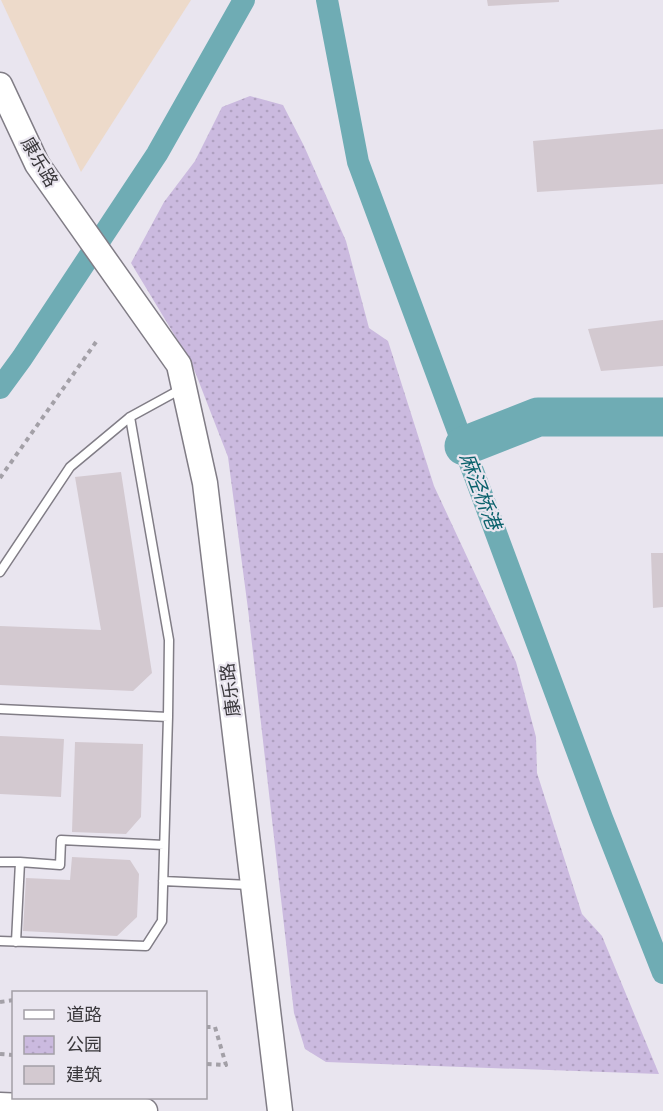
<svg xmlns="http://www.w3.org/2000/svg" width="663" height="1111" font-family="'IBM Plex Sans','Noto Sans SC',sans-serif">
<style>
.education{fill:#eddaca}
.park{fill:url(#park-dots)}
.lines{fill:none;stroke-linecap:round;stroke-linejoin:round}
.canal{stroke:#6facb4;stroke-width:22}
.river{stroke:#6facb4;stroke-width:39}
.building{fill:#d3c9d0}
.lane-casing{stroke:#817d86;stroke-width:11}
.secondary-casing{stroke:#817d86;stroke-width:27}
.path{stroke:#a3a0a7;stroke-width:4;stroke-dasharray:4.5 4.5;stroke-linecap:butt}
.lane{stroke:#fff;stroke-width:8}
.secondary{stroke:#fff;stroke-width:24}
.labels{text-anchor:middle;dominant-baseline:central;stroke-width:4.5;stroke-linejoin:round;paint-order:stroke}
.street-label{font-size:18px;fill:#39373b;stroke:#e9e5ef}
.water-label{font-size:20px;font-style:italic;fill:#0b626c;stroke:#e9e5ef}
</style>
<defs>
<pattern id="park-dots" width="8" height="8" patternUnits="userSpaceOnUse" patternTransform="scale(1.5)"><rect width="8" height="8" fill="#cbbadf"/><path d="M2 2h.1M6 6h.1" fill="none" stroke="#afa0c0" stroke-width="1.8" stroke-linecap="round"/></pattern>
</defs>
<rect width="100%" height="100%" fill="#e9e5ef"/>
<path class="education" d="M 1,0 L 191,0 L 81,172 Z"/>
<path class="park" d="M 250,96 L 283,105 L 304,146 L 346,241 L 369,328 L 388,341 L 434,486 L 516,662 L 536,737 L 537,773 L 582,914 L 602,936 L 659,1074 L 326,1062 L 305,1049 L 294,1013 L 248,609 L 228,457 L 192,364 L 131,263 L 164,202 L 195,161 L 222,107 Z"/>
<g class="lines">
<path class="canal" d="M 327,0 L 358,162 L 602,818 L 663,973
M 0,388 L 22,358 L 157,154 L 244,0"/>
<path class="river" d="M 464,446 L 538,417 L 663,417"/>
</g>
<path class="building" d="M 487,0 L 559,0 L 559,2 L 488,6 Z
M 663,129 L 663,184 L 537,192 L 533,141 Z
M 663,320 L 663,366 L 601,371 L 588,329 Z
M 121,472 L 152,673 L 133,691 L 0,685 L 0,626 L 101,630 L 75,477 Z
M 651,553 L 663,553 L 663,607 L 653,608 Z
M 0,736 L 64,739 L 61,797 L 0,794 Z
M 75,742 L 143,744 L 141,817 L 126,834 L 72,832 Z
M 72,857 L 130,860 L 139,874 L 137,917 L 117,936 L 23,931 L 26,878 L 70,880 Z"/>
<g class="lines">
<g class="lane-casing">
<path id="lane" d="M 0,572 L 70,467 L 130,417 L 183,388
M 0,709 L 168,717
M 0,862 L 20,862
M 163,881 L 250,885
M 0,941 L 146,946 L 162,921 L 168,717 L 169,640 L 130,417
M 16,942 L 20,862 L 60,865 L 61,840 L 164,845"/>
</g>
<g class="secondary-casing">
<path id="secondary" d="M 0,85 L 37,164 L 179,365 L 205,483 L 280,1111
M 0,1105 L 145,1111"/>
</g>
<path class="path" d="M 0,478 L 96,342
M 0,1002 L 14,1000
M 206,1027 L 215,1027 L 226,1065 L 206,1064
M 0,1054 L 14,1055"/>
<use href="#lane" class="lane"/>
<use href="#secondary" class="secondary"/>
</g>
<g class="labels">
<g class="street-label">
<text transform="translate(40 162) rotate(60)">康乐路</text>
<text transform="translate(230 690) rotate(-97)">康乐路</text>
</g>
<g class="water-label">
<text transform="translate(481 491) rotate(69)">麻泾桥港</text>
</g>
</g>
<rect x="12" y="991" width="195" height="108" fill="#e9e5ef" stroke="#a39fa7" stroke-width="1.5"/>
<rect x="24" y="1010" width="30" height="9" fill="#ffffff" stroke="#a39fa7" stroke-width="1.5"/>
<text x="66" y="1021" font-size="18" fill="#39373b">道路</text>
<rect x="24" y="1036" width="30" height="18" fill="url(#park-dots)" stroke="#a39fa7" stroke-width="1.5"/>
<text x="66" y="1051" font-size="18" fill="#39373b">公园</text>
<rect x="24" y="1066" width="30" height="18" fill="#d3c9d0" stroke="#a39fa7" stroke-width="1.5"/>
<text x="66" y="1081" font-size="18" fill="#39373b">建筑</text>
</svg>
